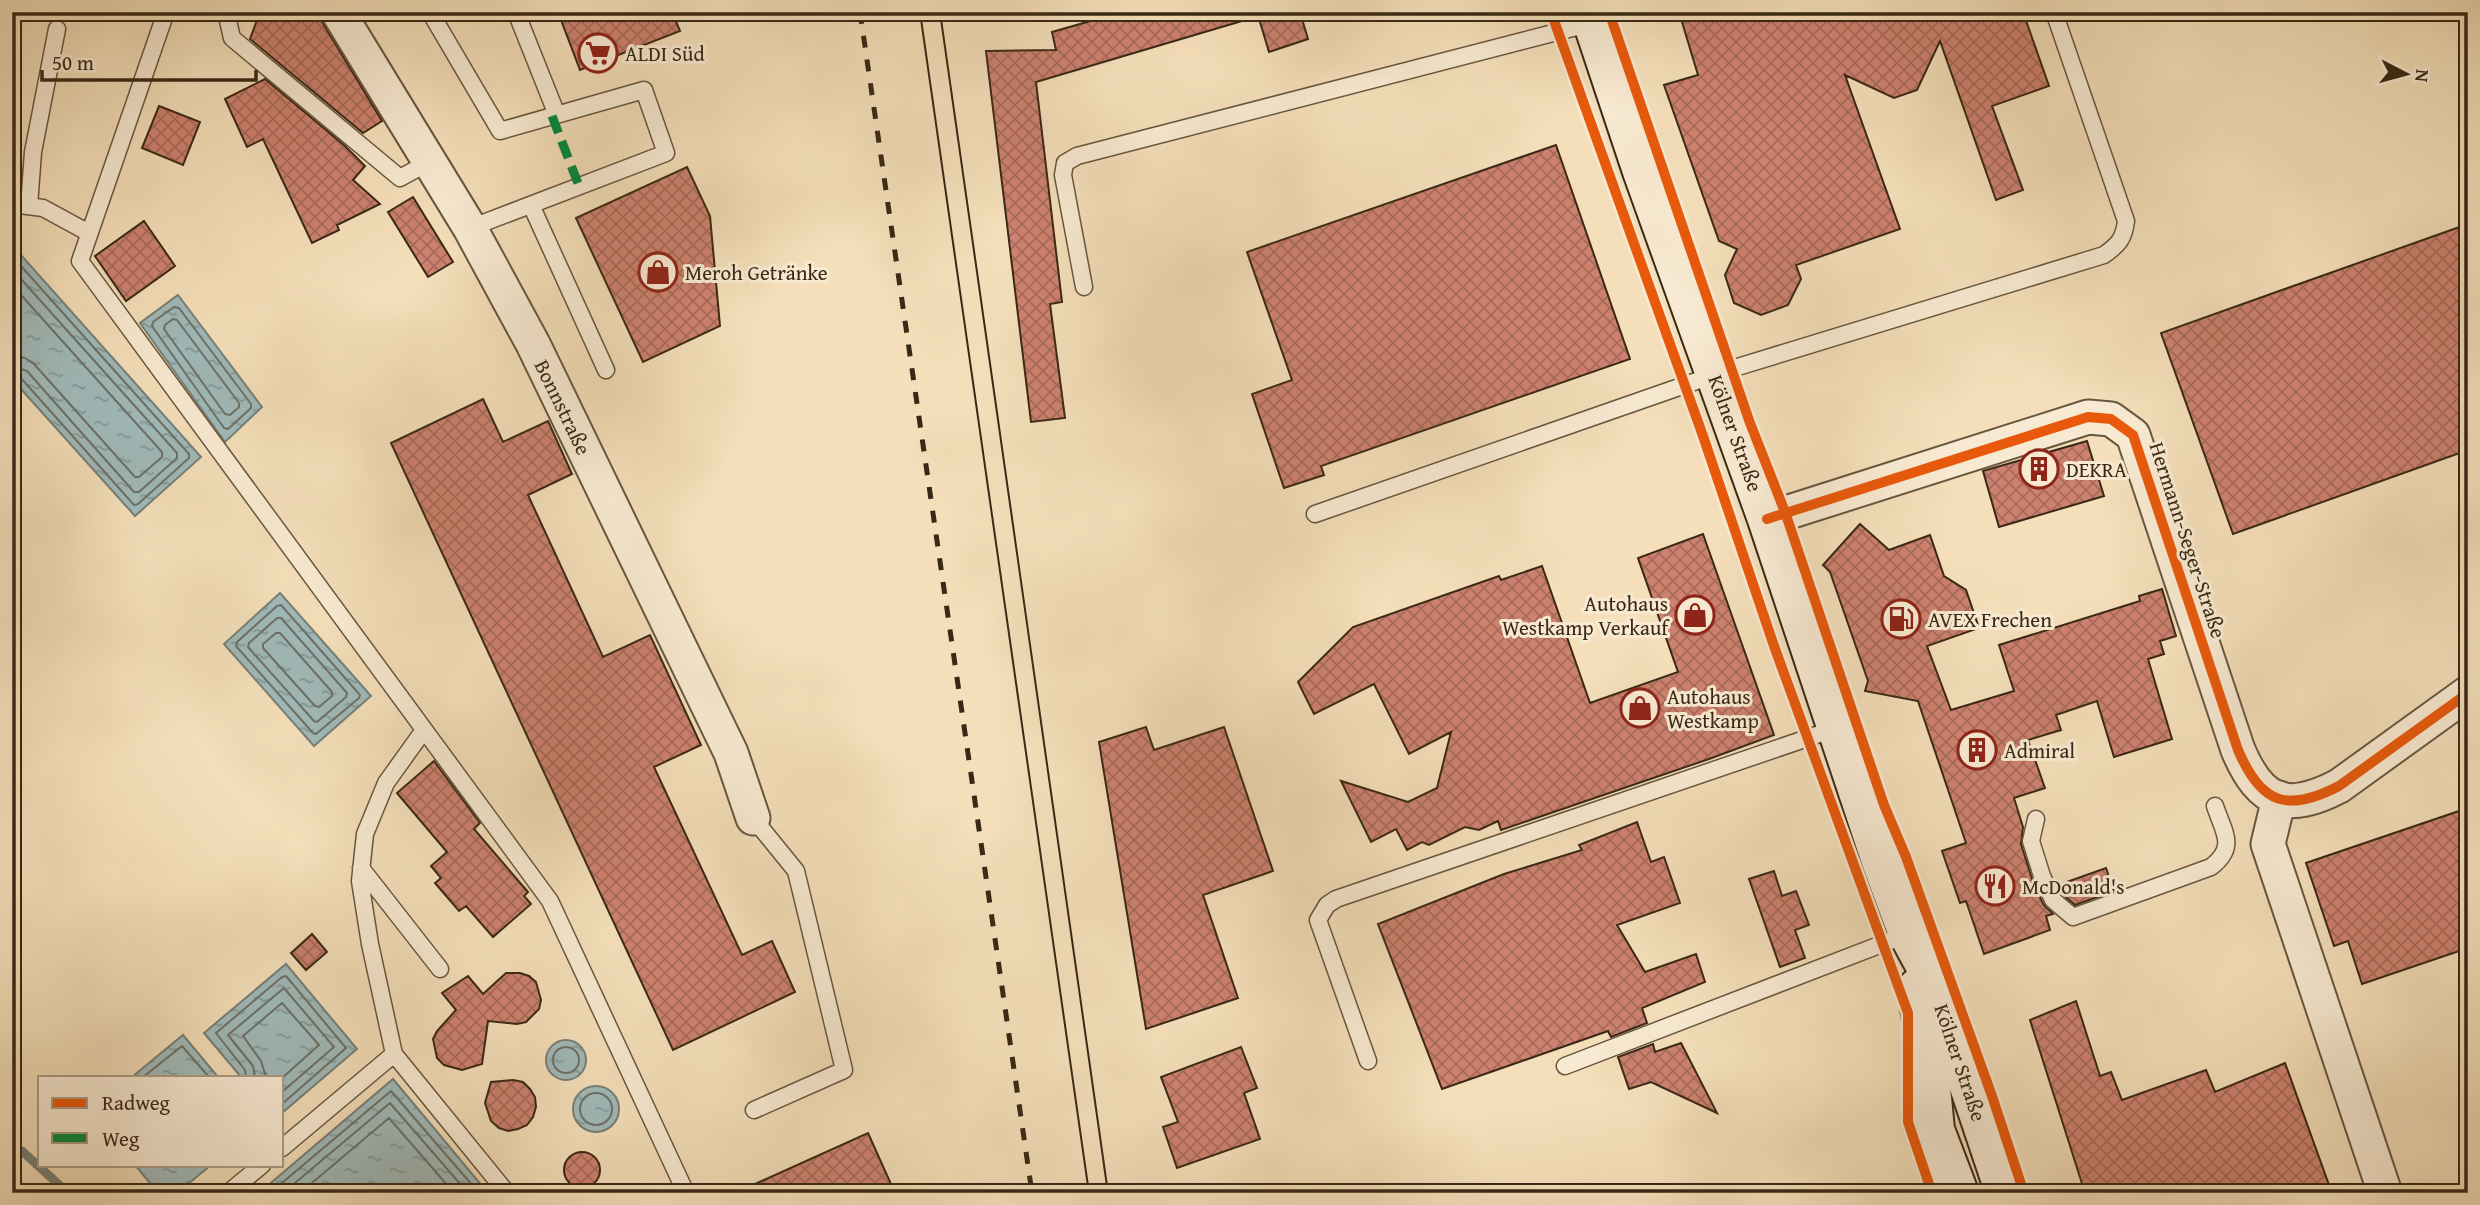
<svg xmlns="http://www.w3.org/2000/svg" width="2480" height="1205" font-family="'Gentium Book Plus',serif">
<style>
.water{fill:url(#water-ripples);stroke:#778078;stroke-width:2}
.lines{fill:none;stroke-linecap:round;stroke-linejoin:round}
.shore{stroke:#6c7168;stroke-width:2}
.stream{stroke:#778078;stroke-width:9}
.building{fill:url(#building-cross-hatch);stroke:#392816;stroke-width:2}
.service-casing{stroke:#68563f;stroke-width:19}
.minor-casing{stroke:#68563f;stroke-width:37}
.secondary-casing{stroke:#392816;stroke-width:42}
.service{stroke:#f8ead2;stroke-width:16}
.minor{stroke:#f8ead2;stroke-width:33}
.secondary{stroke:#f8ead2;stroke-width:38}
.tram{stroke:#392816;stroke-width:2}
.rail{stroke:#392816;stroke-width:5;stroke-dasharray:12 12;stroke-linecap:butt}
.quiet{stroke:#00873e;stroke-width:9;stroke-dasharray:18 9;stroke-linecap:butt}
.cycleway-casing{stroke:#f8ead2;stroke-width:15}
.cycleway{stroke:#e8590c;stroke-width:10}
.labels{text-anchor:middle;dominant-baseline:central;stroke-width:6;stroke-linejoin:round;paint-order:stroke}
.poi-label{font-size:21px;fill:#392816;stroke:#f8ead2;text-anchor:start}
.street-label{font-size:21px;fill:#392816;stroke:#f8ead2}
</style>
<defs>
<pattern id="water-ripples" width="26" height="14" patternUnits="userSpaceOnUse" patternTransform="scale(1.75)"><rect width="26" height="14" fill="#a0baba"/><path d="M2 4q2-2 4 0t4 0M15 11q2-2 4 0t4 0" fill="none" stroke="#839796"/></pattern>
<pattern id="building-cross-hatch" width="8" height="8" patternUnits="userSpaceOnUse" patternTransform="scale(1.75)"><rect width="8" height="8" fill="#cd816f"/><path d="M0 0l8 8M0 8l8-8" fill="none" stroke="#a76a5a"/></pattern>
</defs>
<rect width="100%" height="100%" fill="#f4dfba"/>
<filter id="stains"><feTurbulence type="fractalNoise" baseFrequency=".00286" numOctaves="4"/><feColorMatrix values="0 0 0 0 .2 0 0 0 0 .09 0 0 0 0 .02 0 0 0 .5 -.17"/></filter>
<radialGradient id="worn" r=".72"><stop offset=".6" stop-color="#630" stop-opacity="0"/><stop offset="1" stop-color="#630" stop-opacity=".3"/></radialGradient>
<path class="water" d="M 12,245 L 201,457 L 135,516 L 12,379 Z
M 178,295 L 262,407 L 225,442 L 140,323 Z
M 280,593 L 371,696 L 314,746 L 224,644 Z
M 286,964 L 357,1049 L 282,1113 L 282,1077 L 241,1077 L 204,1033 Z
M 183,1035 L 218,1077 L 132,1077 Z
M546 1060a20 20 0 1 1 40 0a20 20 0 1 1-40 0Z
M 393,1079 L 488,1193 L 259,1193 Z
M573 1109a23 23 0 1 1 46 0a23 23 0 1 1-46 0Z
M 135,1165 L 211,1165 L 177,1193 L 158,1193 Z"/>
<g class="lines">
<path class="shore" d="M 12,256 L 189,454 L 189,458 L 138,504 L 134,505 L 20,377 L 12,375
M 12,269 L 177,453 L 177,458 L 139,492 L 134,492 L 27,371 L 12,366
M 12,285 L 162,452 L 162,457 L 139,477 L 135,477 L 34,364 L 25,358 L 12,356
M 174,307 L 179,308 L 251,404 L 251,408 L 228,429 L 224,428 L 152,326 L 153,322 Z
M 173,319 L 177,320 L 239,403 L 239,407 L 230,415 L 225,414 L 164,329 L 165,325 Z
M 281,605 L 360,695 L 359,698 L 316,734 L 313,733 L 236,646 L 237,642 L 277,606 Z
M 277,618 L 281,618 L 347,693 L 346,697 L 317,722 L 314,721 L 248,647 L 249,643 Z
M 276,633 L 280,633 L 332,692 L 332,696 L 319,707 L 315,706 L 263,648 L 263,644 Z
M553 1060a13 13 0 1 1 26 0a13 13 0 1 1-26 0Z
M 143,1077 L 182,1046 L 209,1077
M 246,1077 L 245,1070 L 216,1033 L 282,977 L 286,976 L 346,1048 L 282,1104
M 255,1077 L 253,1066 L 228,1035 L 284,988 L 334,1047 L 282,1092
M 266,1077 L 261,1061 L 243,1036 L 282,1003 L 319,1045 L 282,1078
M580 1109a16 16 0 1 1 32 0a16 16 0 1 1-32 0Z
M 270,1193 L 391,1091 L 479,1193
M 283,1193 L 390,1103 L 468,1193
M 300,1193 L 389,1118 L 454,1193"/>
<path class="stream" d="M 22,1151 L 68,1193"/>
</g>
<path class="building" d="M 260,12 L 316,12 L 382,121 L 363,133 L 256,44 L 250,39 Z
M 558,12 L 672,12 L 680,31 L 580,70 Z
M 1122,12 L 1251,12 L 1252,18 L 1036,82 L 1062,302 L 1050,304 L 1065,418 L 1031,422 L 986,51 L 1056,50 L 1052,32 Z
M 1257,12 L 1300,12 L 1308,39 L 1269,52 Z
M 1679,12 L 2023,12 L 2049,86 L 1992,106 L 2023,190 L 1996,200 L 1940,41 L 1917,90 L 1894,98 L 1845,75 L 1900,229 L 1796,265 L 1801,279 L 1788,305 L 1761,315 L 1734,303 L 1725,275 L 1737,249 L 1719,241 L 1664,85 L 1698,75 Z
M 265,79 L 344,145 L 365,166 L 353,180 L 380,204 L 337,225 L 339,230 L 312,243 L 263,139 L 247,147 L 225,99 Z
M 159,106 L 200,122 L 183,165 L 142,148 Z
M 1556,145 L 1630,359 L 1321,466 L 1324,475 L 1284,488 L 1252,394 L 1292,380 L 1247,252 Z
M 687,167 L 710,216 L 720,326 L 643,362 L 576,218 Z
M 413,197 L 453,262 L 428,277 L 388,212 Z
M 144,221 L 175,266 L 126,301 L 95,256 Z
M 2468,224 L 2468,450 L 2233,534 L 2161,333 Z
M 483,399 L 503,442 L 548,421 L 572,474 L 528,495 L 603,657 L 650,635 L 701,745 L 654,767 L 742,955 L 772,941 L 795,992 L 673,1050 L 391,443 Z
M 2087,441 L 2104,496 L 1999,527 L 1983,471 Z
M 1860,524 L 1889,550 L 1930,535 L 1944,576 L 1966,590 L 1979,628 L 1927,646 L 1951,710 L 2014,691 L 1999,645 L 2140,601 L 2139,596 L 2162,589 L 2176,636 L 2160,641 L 2164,654 L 2148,659 L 2172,739 L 2114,757 L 2097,701 L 2056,715 L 2061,730 L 2028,740 L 2045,788 L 2014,798 L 2023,827 L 2021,844 L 2032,879 L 2043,904 L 2053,914 L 2046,916 L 2050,930 L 1984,954 L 1966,901 L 1960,903 L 1942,851 L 1966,843 L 1918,701 L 1865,691 L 1868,681 L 1830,572 L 1823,565 Z
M 1703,534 L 1774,735 L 1709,759 L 1501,830 L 1498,821 L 1479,830 L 1465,827 L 1429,845 L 1422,842 L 1407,850 L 1396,829 L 1371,842 L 1341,781 L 1408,802 L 1437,788 L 1451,732 L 1409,754 L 1374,684 L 1314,714 L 1298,682 L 1353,627 L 1499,576 L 1501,580 L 1542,566 L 1590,703 L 1678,672 L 1638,558 Z
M 1146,727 L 1154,750 L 1224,727 L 1273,871 L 1203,895 L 1238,998 L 1146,1029 L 1099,742 Z
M 434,761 L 480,823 L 474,829 L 528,892 L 524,896 L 531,904 L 493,937 L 466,906 L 459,911 L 435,883 L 441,878 L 431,866 L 447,852 L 397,793 Z
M 2468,808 L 2468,948 L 2362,984 L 2348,941 L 2334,946 L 2306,863 Z
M 1637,822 L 1651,862 L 1664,857 L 1680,903 L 1617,925 L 1645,972 L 1696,954 L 1705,982 L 1642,1008 L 1647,1023 L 1611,1037 L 1608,1031 L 1442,1089 L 1378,924 L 1504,874 L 1582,850 L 1579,845 Z
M 2106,868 L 2114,891 L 2075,905 L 2062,894 L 2058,885 Z
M 1774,871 L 1782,896 L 1796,891 L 1809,925 L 1795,930 L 1805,958 L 1780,967 L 1749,879 Z
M 312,934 L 327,952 L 306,970 L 291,953 Z
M 506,973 L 520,973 L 529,976 L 536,982 L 541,1000 L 539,1009 L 526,1022 L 517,1024 L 488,1021 L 482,1064 L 462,1070 L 444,1065 L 437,1058 L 433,1039 L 437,1031 L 456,1010 L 442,993 L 468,976 L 483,994 Z
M 2076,1001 L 2100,1076 L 2111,1072 L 2122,1100 L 2206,1070 L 2215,1092 L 2285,1063 L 2329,1185 L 2305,1193 L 2085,1193 L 2030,1020 Z
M 1681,1043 L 1717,1113 L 1651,1082 L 1629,1089 L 1618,1057 L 1653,1044 L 1655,1052 Z
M 1241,1047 L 1257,1088 L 1244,1093 L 1260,1139 L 1177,1168 L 1163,1127 L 1178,1122 L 1161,1077 Z
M 513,1080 L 523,1082 L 530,1089 L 535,1097 L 536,1107 L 533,1117 L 527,1125 L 518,1129 L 508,1131 L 499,1128 L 491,1121 L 485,1103 L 491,1082 Z
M 868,1133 L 895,1193 L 735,1193 Z
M564 1170a18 18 0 1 1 36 0a18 18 0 1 1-36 0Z"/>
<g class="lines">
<g class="service-casing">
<path id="service" d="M 166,12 L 80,261 L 550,901 L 686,1193
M 226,12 L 232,38 L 400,178 L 429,162
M 430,12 L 500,131 L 644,90 L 666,153 L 470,228
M 516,12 L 557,115
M 12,204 L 43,208 L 89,233
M 531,205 L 606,370
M 29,206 L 33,152 L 57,29
M 1084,287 L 1063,175 L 1065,163 L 1077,156 L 1592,23
M 1315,514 L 1731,369 L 2104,255 C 2118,245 2124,239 2126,221 L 2054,12
M 424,730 L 386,783 L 365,834 L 360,881 L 370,944 L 394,1054 L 507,1193
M 753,818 L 796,871 L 844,1070 L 754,1110
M 2036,819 L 2031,841 L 2042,876 L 2053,900 L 2073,917 L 2211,867 C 2237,847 2224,833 2215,806
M 361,868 L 440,969
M 1368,1061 L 1318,920 L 1327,905 L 1336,899 L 1837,728
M 1565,1066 L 1908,934
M 282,1148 L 394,1054
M 228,1193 L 262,1165"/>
</g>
<g class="minor-casing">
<g id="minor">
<path id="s1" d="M 338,12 L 470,228 L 533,344 L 731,753 L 753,818"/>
<path d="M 1767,519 L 2088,417 L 2111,419 L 2133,435 L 2238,750 C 2261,804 2287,813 2339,786 L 2468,693"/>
<path d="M 2279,798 L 2268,844 L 2385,1193"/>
</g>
</g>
<g class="secondary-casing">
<g id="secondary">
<path id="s2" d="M 1589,12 L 1642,171 L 1767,519 L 1882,864 L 1908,934 L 1934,982 L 2005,1193"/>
<path d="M 1917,988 L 1929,1066 L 1935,1130 L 1959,1193"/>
</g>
</g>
<use href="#service" class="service"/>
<use href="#minor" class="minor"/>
<use href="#secondary" class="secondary"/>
<path class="tram" d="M 920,12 L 1089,1193
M 940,12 L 1108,1193"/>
<path class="rail" d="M 860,12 L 1032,1193"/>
<path class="quiet" d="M 552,116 L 579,186"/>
<g class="cycleway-casing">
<path id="cycleway" d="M 1551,12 L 1703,436 L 1774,646 L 1908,1013 L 1908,1122 L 1932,1193
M 1609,12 L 1750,423 L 1785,512 L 1884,805 L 1906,857 L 1992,1096 L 2024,1193
M 1767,519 L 2088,417 L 2111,419 L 2133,435 L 2238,750 C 2261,804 2287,813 2339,786 L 2468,693"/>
</g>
<use href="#cycleway" class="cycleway"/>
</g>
<defs>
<g id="supermarket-ring" transform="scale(2.0125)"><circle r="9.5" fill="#f8ead2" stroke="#8f2418" stroke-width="1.5"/><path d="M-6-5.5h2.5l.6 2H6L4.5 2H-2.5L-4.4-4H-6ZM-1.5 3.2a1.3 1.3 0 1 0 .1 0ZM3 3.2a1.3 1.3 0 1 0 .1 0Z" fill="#8f2418"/></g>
<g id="shop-ring" transform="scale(2.0125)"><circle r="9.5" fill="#f8ead2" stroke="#8f2418" stroke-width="1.5"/><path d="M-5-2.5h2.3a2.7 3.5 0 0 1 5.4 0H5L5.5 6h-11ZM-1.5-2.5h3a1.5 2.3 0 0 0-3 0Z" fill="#8f2418"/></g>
<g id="building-ring" transform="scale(2.0125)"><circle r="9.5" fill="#f8ead2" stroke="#8f2418" stroke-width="1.5"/><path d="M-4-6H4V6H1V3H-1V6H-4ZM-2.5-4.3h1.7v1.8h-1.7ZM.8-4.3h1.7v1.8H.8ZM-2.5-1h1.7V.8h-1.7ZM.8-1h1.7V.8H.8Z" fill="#8f2418"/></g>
<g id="fuel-ring" transform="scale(2.0125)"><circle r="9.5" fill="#f8ead2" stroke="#8f2418" stroke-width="1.5"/><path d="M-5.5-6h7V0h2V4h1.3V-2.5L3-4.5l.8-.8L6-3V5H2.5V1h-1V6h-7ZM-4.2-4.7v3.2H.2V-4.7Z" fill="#8f2418"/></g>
<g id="restaurant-ring" transform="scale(2.0125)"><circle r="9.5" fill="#f8ead2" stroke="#8f2418" stroke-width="1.5"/><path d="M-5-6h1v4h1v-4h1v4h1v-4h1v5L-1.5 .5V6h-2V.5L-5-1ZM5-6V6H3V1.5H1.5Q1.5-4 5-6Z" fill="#8f2418"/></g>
</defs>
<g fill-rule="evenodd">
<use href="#supermarket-ring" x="598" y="53"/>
<use href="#shop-ring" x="658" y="272"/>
<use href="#building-ring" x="2039" y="469"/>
<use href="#shop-ring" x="1695" y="615"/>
<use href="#fuel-ring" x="1901" y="619"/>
<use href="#shop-ring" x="1640" y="708"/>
<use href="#building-ring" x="1977" y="750"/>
<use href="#restaurant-ring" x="1995" y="886"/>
</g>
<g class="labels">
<g class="poi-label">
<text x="625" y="53">ALDI Süd</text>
<text x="685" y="272">Meroh Getränke</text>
<text x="2066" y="469">DEKRA</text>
<text x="1668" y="603" text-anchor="end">Autohaus<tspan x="1668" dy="24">Westkamp Verkauf</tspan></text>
<text x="1928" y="619">AVEX Frechen</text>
<text x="1667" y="696">Autohaus<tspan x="1667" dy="24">Westkamp</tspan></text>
<text x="2004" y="750">Admiral</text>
<text x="2022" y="886">McDonald's</text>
</g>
<g class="street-label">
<text stroke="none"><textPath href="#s1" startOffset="455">Bonnstraße</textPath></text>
<text stroke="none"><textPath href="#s2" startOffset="446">Kölner Straße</textPath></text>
<text transform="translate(2188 540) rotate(72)">Hermann-Seger-Straße</text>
<text stroke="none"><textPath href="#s2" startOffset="1115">Kölner Straße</textPath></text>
</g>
</g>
<rect width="2480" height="1205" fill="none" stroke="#f4dfba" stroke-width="42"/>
<rect x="14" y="14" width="2452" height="1177" fill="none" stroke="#392816" stroke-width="3.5"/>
<rect x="21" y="21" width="2438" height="1163" fill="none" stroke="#392816" stroke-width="2"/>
<rect x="38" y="1076" width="245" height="91" fill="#f8ead2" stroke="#ac9c87" stroke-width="2"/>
<rect x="52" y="1098" width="35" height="10" fill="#e8590c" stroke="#ac9c87" stroke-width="2"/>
<text x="102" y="1110" font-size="21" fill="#392816">Radweg</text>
<rect x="52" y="1133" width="35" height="10" fill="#00873e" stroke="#ac9c87" stroke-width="2"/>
<text x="102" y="1146" font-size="21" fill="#392816">Weg</text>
<g transform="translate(2406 74) rotate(96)" stroke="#f8ead2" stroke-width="5" paint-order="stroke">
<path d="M0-5L12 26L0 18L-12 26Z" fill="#392816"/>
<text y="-10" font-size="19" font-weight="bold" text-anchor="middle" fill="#392816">N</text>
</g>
<path d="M42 70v10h214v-10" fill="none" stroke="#392816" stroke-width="3.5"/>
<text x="52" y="70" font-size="21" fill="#392816" stroke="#f8ead2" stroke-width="5" paint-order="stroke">50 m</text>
<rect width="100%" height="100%" filter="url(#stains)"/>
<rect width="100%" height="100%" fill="url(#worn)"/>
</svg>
